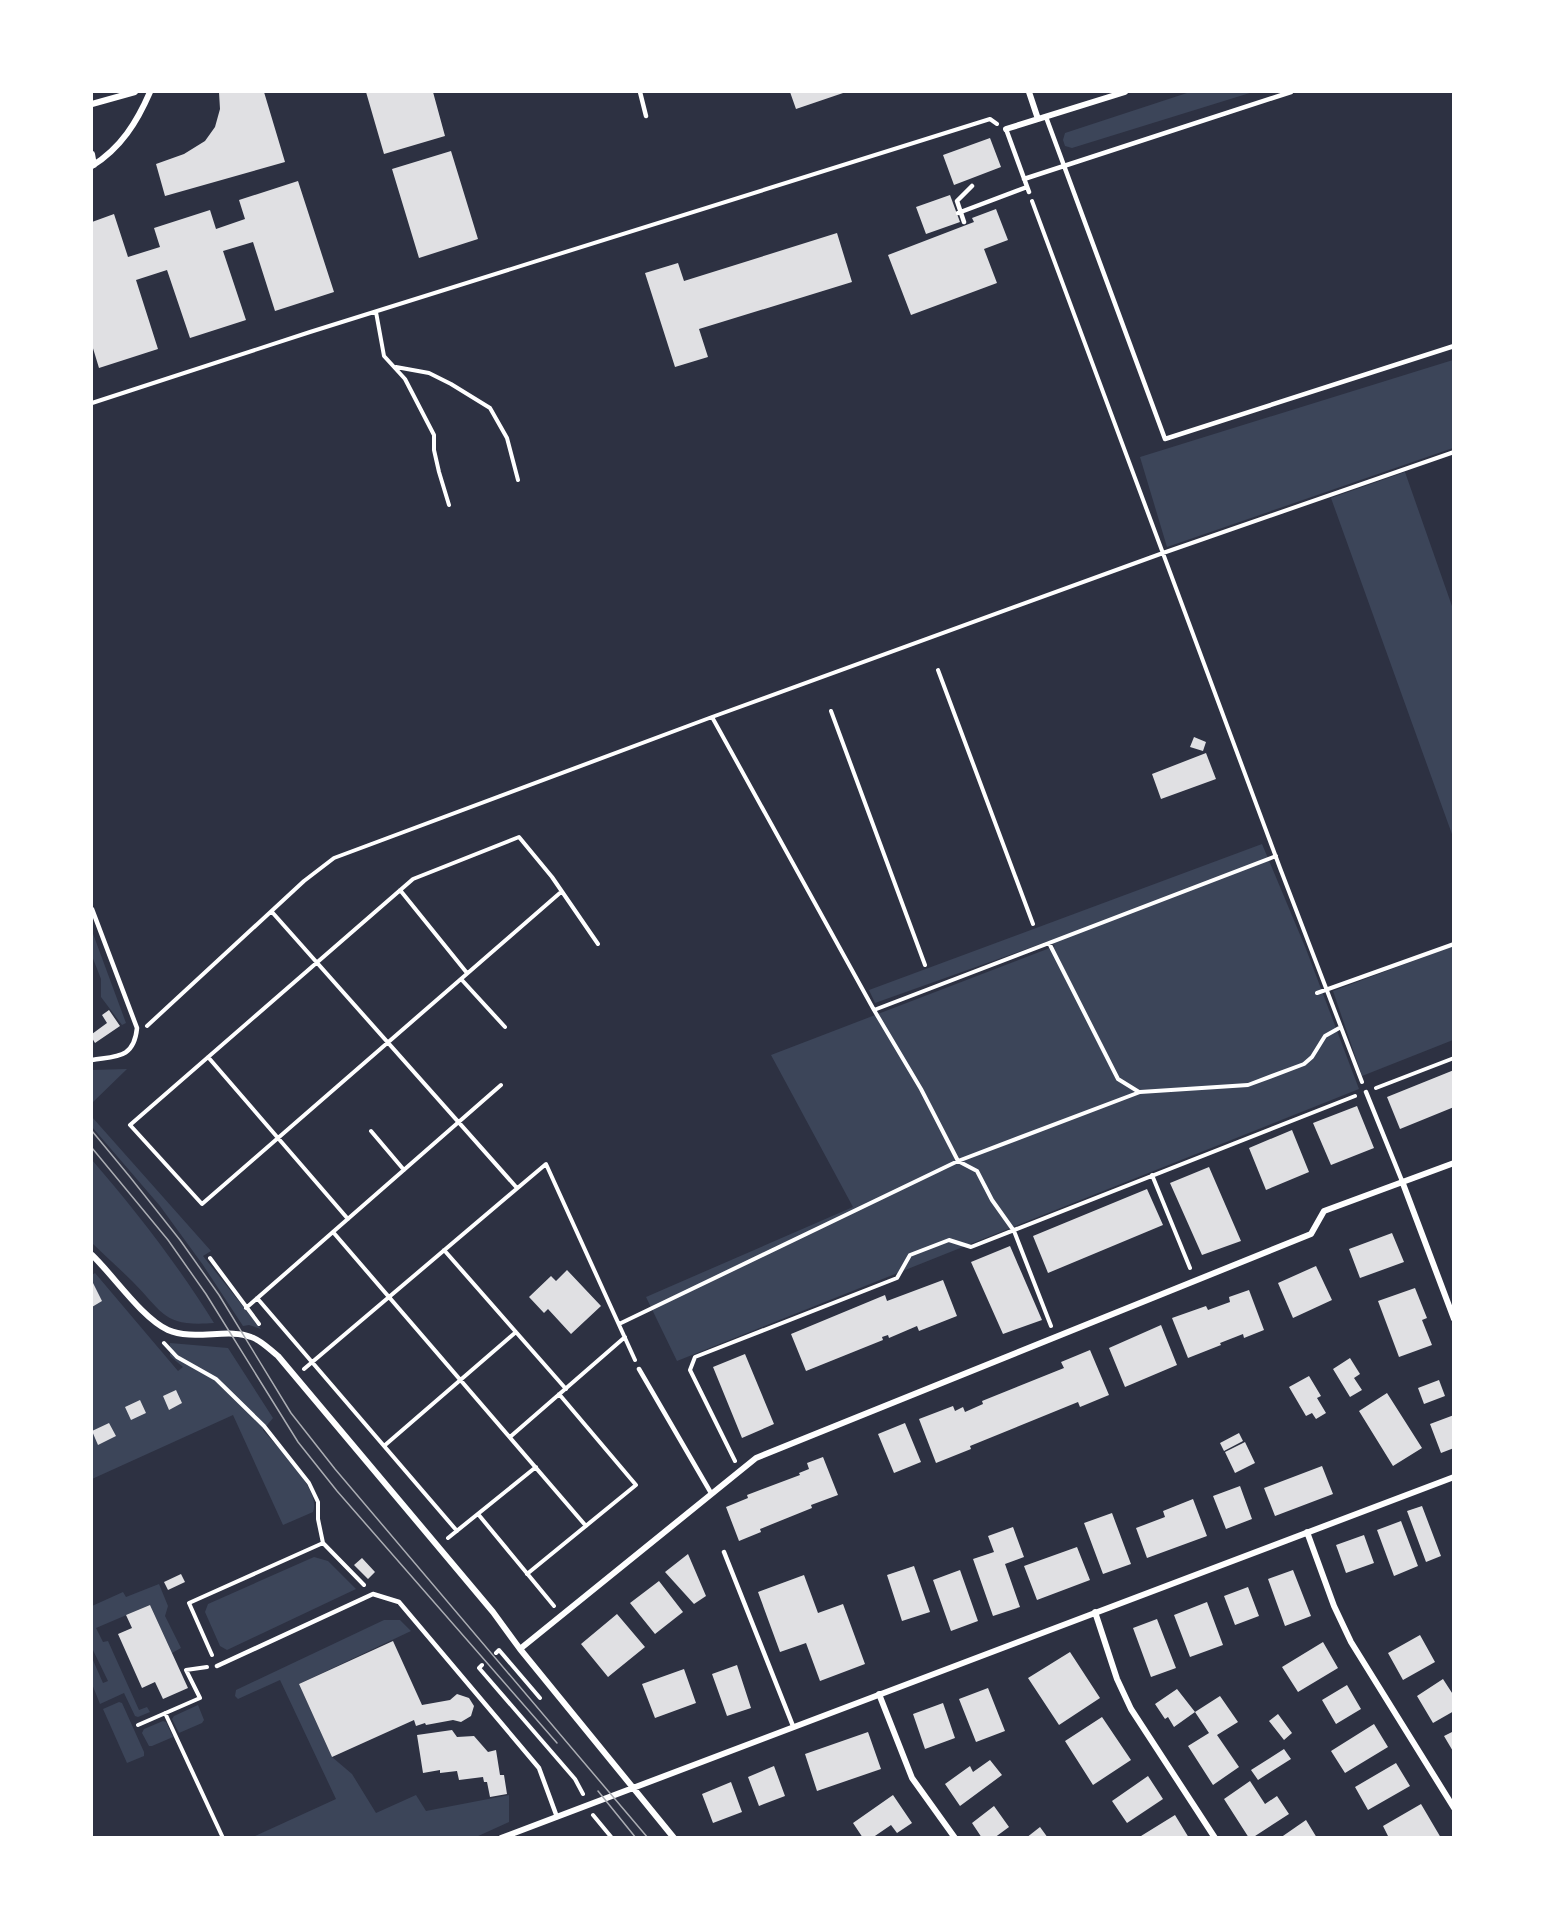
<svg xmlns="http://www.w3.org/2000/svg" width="1545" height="1929" font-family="Lato,sans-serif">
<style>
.green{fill:#3c4559}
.building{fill:#e0e0e3}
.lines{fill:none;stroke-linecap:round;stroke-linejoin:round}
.path{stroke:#fff;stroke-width:4}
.service{stroke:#fff;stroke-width:4.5}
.minor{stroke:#fff;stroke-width:6}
.tram{stroke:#abadb3;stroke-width:1.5}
</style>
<rect width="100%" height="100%" fill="#2d3142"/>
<path class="green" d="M 1190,92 L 1253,92 L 1072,148 L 1065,146 L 1063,140 L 1065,133 Z
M 1453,360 L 1453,448 L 1167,547 L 1140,457 Z
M 1405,472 L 1453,609 L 1453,837 L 1331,498 Z
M 1262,844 L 1306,949 L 1359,1089 L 677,1361 L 646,1297 L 853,1207 L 771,1055 L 1055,946 L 1049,941 L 875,1003 L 869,990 Z
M 92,931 L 126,1023 L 122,1025 L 101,997 L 101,979 L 92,956 Z
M 1453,946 L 1453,1040 L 1362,1076 L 1333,991 Z
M 127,1069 L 92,1103 L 92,1070 Z
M 92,1117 L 211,1251 L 203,1256 L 261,1329 L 249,1325 L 243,1326 L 203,1265 L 160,1206 L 92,1127 Z
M 92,1160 C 136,1211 178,1265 214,1323 C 163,1327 164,1313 132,1281 C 119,1268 105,1256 92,1243 Z
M 95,1273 L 178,1371 L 183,1367 L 170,1356 L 170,1343 L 228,1348 L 273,1418 L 263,1430 C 277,1447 322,1490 313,1512 L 283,1525 L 233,1415 L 92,1479 L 92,1275 Z
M 314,1557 L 328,1561 L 356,1589 L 227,1650 L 220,1646 L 205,1612 L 208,1604 Z
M 159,1584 L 168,1606 L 165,1616 L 181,1648 L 172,1653 L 150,1605 L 96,1628 L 103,1642 L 108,1641 L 139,1710 L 147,1707 L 150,1712 L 138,1717 L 135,1716 L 124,1693 L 100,1704 L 92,1684 L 92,1658 L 103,1683 L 108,1681 L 92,1648 L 92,1606 L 123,1592 L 126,1597 Z
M 384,1620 L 400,1620 L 411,1631 L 299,1684 L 332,1757 L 352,1774 L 376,1813 L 416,1795 L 426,1811 L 509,1795 L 509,1822 L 476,1837 L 253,1837 L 336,1799 L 280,1680 L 238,1699 L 235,1696 L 236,1690 Z
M 119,1702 L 122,1703 L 144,1752 L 144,1756 L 127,1763 L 103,1709 Z
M 198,1705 L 204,1720 L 202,1723 L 179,1733 L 172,1719 L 174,1716 Z
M 163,1721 L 166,1722 L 173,1737 L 152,1746 L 149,1746 L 142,1733 L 144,1729 Z"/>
<path class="building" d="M 219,92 L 264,92 L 285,162 L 165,196 L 156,164 L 184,154 L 205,141 L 215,127 L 220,109 Z
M 366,92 L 433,92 L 445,136 L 384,154 Z
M 790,92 L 846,92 L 796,109 Z
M 990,138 L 1001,167 L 954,185 L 943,155 Z
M 451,151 L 478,239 L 419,258 L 392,169 Z
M 298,181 L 334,292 L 275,311 L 253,242 L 223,251 L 246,320 L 190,338 L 167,270 L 136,280 L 158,349 L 99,368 L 92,345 L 92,222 L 114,214 L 128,257 L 160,247 L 154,228 L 210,210 L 216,229 L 245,219 L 239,200 Z
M 950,195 L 960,222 L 926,234 L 916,207 Z
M 996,209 L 1008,240 L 984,249 L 997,283 L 911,315 L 888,255 L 974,222 L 972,218 Z
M 837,233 L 852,282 L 699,329 L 708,357 L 675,367 L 645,273 L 678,263 L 684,281 Z
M 1194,737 L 1206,742 L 1203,751 L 1190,747 Z
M 1206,753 L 1216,779 L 1161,799 L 1152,774 Z
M 109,1010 L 120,1026 L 95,1043 L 92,1038 L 92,1034 L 107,1023 L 102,1015 Z
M 1454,1070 L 1454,1107 L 1400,1129 L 1387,1097 Z
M 1357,1106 L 1374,1148 L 1331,1165 L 1313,1123 Z
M 1292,1130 L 1309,1172 L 1266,1190 L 1249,1148 Z
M 1209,1167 L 1241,1241 L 1202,1255 L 1170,1183 Z
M 1147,1189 L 1163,1225 L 1048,1273 L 1033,1236 Z
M 1392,1233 L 1404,1262 L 1360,1278 L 1349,1249 Z
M 1010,1246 L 1042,1320 L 1003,1334 L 971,1262 Z
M 1316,1266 L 1332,1300 L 1293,1318 L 1278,1283 Z
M 567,1270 L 601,1306 L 571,1334 L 548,1309 L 544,1313 L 529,1297 L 551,1276 L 556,1281 Z
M 943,1280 L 957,1316 L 919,1331 L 917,1326 L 889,1338 L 888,1335 L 882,1337 L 883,1340 L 806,1371 L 791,1334 L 885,1295 L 887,1301 Z
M 93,1283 L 102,1301 L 92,1307 L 92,1284 Z
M 1415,1288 L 1427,1318 L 1422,1320 L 1432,1345 L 1399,1357 L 1378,1301 Z
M 1249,1290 L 1264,1330 L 1244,1338 L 1243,1334 L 1220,1343 L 1221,1345 L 1188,1358 L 1172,1318 L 1206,1306 L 1208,1310 L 1230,1302 L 1229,1297 Z
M 1161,1325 L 1177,1365 L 1125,1387 L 1109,1348 Z
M 1090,1350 L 1109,1395 L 1080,1407 L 1078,1402 L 970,1446 L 971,1449 L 936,1463 L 919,1419 L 953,1406 L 955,1411 L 963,1407 L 965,1412 L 983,1404 L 982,1401 L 1064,1368 L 1061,1362 Z
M 745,1354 L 774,1424 L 742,1438 L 713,1367 Z
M 1350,1358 L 1360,1374 L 1354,1378 L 1362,1390 L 1350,1397 L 1333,1369 Z
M 1309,1376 L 1321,1396 L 1317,1398 L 1326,1413 L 1316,1419 L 1312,1413 L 1306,1416 L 1289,1387 Z
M 1439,1380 L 1445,1396 L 1424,1404 L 1418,1388 Z
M 176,1390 L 182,1403 L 169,1410 L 163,1396 Z
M 1387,1393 L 1422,1448 L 1393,1466 L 1359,1411 Z
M 140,1400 L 146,1413 L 131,1420 L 125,1407 Z
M 1454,1415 L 1454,1448 L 1441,1453 L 1430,1424 Z
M 109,1423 L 116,1436 L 98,1445 L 92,1431 Z
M 905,1423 L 921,1462 L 894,1473 L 878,1434 Z
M 1239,1433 L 1243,1441 L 1224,1451 L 1220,1443 Z
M 1245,1442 L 1255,1463 L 1235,1473 L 1225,1452 Z
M 823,1457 L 838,1495 L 811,1505 L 812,1508 L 760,1529 L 761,1532 L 739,1541 L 726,1507 L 748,1498 L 747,1495 L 800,1475 L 799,1473 L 809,1469 L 807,1463 Z
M 1322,1466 L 1333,1494 L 1275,1516 L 1264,1488 Z
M 1240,1486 L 1252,1519 L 1226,1529 L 1213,1496 Z
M 1193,1499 L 1207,1536 L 1147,1558 L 1136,1528 L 1165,1517 L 1163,1511 Z
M 1422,1506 L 1441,1556 L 1426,1562 L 1407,1511 Z
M 1112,1513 L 1131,1564 L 1103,1574 L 1084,1523 Z
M 1401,1521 L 1418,1566 L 1394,1576 L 1377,1530 Z
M 1013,1527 L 1024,1557 L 1005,1564 L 1020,1607 L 993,1616 L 973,1559 L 994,1552 L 988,1536 Z
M 1364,1535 L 1374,1563 L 1346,1573 L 1336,1545 Z
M 1077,1547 L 1090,1580 L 1037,1600 L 1024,1566 Z
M 688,1554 L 706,1596 L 694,1604 L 665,1572 Z
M 362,1558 L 375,1572 L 368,1579 L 354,1565 Z
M 914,1566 L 930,1612 L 902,1621 L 887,1575 Z
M 960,1570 L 978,1621 L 951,1631 L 933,1580 Z
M 1293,1570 L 1311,1616 L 1285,1626 L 1268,1579 Z
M 181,1574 L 185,1582 L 168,1590 L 164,1582 Z
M 804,1575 L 818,1613 L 843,1604 L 865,1664 L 820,1681 L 806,1643 L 780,1652 L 758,1592 Z
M 659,1581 L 683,1612 L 655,1634 L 630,1603 Z
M 1248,1587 L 1259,1616 L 1235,1625 L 1224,1596 Z
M 1207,1602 L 1223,1645 L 1190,1657 L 1174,1615 Z
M 150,1605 L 188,1688 L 163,1699 L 155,1682 L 142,1688 L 118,1634 L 132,1628 L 126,1615 Z
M 617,1614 L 645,1647 L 608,1677 L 581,1644 Z
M 1157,1619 L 1176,1668 L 1151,1677 L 1133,1628 Z
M 1420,1635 L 1435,1662 L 1403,1680 L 1388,1653 Z
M 393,1641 L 422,1705 L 450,1700 L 457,1694 L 469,1698 L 474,1706 L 471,1716 L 461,1722 L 453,1720 L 426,1725 L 425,1723 L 416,1726 L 414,1720 L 332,1757 L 299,1684 Z
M 1323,1642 L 1338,1668 L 1298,1692 L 1282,1667 Z
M 1070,1652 L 1100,1698 L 1059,1725 L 1028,1678 Z
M 737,1665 L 751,1708 L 727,1716 L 712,1674 Z
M 684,1669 L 696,1703 L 655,1718 L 642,1684 Z
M 1443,1679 L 1454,1696 L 1454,1711 L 1433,1723 L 1417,1696 Z
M 1347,1685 L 1361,1709 L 1336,1724 L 1322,1700 Z
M 988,1688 L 1005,1731 L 976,1742 L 959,1699 Z
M 1177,1689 L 1195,1712 L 1174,1727 L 1168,1717 L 1165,1719 L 1155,1704 Z
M 1220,1696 L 1238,1722 L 1217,1735 L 1239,1767 L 1213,1785 L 1188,1746 L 1209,1733 L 1195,1712 Z
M 943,1703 L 955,1738 L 925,1749 L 913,1714 Z
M 1278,1714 L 1292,1733 L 1284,1740 L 1269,1721 Z
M 1102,1717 L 1131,1760 L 1093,1785 L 1065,1741 Z
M 1374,1724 L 1388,1747 L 1345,1773 L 1331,1751 Z
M 452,1730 L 457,1737 L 474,1736 L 488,1752 L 496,1750 L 500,1775 L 504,1775 L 507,1794 L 490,1797 L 487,1782 L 484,1782 L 483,1777 L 459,1780 L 457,1771 L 440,1773 L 440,1770 L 423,1773 L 417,1735 Z
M 1454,1731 L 1454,1753 L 1444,1736 Z
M 868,1732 L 881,1769 L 817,1791 L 805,1754 Z
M 1284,1749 L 1291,1759 L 1258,1780 L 1251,1770 Z
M 990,1760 L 1002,1775 L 960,1806 L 945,1784 L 970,1766 L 973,1772 Z
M 1396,1763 L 1410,1786 L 1368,1810 L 1355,1787 Z
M 774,1766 L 785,1796 L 759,1806 L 748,1777 Z
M 1148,1776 L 1163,1799 L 1127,1823 L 1112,1801 Z
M 1250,1781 L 1265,1804 L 1277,1796 L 1289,1814 L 1252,1838 L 1249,1838 L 1224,1799 Z
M 731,1782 L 742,1812 L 713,1823 L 702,1794 Z
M 893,1795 L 912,1823 L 897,1833 L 891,1825 L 872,1838 L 863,1838 L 853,1823 Z
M 1421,1804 L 1441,1838 L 1389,1838 L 1383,1826 Z
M 994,1806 L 1009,1827 L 994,1838 L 982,1838 L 972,1823 Z
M 1175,1815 L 1189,1838 L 1142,1838 L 1141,1836 Z
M 1306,1820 L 1317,1838 L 1280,1838 Z
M 1040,1827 L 1048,1838 L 1026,1838 Z"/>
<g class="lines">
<path class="path" d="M 1032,201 L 1280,868 L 1362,1082
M 376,312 L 384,356 L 405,379 L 434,435 L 434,450 L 439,472 L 449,505
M 396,367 L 429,373 L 451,384 L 490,408 L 507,438 L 518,480
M 92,403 L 310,332 L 990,119 L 997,124
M 938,670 L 1033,924
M 831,711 L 925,965
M 712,717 L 874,1010 L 921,1089 L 958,1161 L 977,1171 L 992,1200 L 1014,1231 L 1051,1326
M 400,890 L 467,973
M 561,892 L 202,1204 L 130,1125 L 413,879 L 519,837 L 552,877 L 598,944
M 272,912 L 517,1188
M 1049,943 L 1118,1079 L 1139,1092
M 461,979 L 505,1027
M 1317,993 L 1454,944
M 874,1010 L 1276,856
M 147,1026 L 304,881 L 334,858 L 712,717 L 1163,553 L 1454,452
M 208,1057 L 348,1219
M 1376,1088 L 1454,1058
M 371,1131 L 404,1170
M 1152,1175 L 1190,1268
M 333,1232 L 586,1526
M 444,1250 L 566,1389
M 210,1258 L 259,1324
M 257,1298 L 457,1531
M 246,1308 L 501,1085
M 619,1324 L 958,1161 L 1140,1092 L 1248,1085 L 1304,1064 L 1312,1057 L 1325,1036 L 1341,1027
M 164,1343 L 177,1357 L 216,1379 L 264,1426 L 309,1483 L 318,1502 L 318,1519 L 323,1543
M 304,1369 L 546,1164 L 635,1360
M 510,1437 L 625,1337
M 384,1446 L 516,1332
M 735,1461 L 690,1370 L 695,1357 L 897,1278 L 910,1255 L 949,1240 L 971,1247 L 1355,1096
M 478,1514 L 554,1606
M 448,1538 L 536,1467
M 527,1574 L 636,1485 L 559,1394
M 496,1653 L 499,1650 L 540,1698
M 212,1655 L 189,1603 L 323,1543 L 364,1585
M 482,1665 L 479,1668 L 575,1779 L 583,1794
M 165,1713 L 223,1838
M 138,1725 L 200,1698 L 186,1670 L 207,1667
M 593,1815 L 612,1838"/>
<path class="service" d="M 640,92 L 646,116
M 1046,117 L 1165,439 L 1454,346
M 1006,129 L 1029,192
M 1024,179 L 1291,92
M 958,213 L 1027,187
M 964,222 L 957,201 L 972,186
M 92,909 L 137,1028 C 134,1059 116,1056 92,1060
M 1366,1092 L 1402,1181
M 639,1369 L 711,1493
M 724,1552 L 793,1726
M 217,1666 L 373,1594 L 399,1602 L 539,1768 L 557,1817"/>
<path class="minor" d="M 1029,92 L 1038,119
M 92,104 L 135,92
M 1006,129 L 1125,92
M 92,154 L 94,165
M 92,166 C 121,148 137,122 150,92
M 1402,1181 L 1454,1319
M 92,1255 C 114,1276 141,1317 168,1330 C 192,1341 229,1328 251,1337 C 261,1340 269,1349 278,1356 L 493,1612 L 520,1649 L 674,1838
M 1307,1532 L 1334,1606 L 1351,1642 L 1454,1808
M 1095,1612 L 1117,1679 L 1131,1709 L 1215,1838
M 520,1649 L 756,1458 L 1311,1234 L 1324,1211 L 1454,1163
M 879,1694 L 912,1778 L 955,1838
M 501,1838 L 1454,1477"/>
<path class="tram" d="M 92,1131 L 130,1177 L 180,1240 L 219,1295 L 291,1413 L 335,1469 L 648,1838
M 92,1148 L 168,1240 L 206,1294 L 298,1442 L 337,1491 L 557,1743
M 598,1791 L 636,1838"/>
</g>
<rect width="1545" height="1929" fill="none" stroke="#ffffff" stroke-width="186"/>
</svg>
